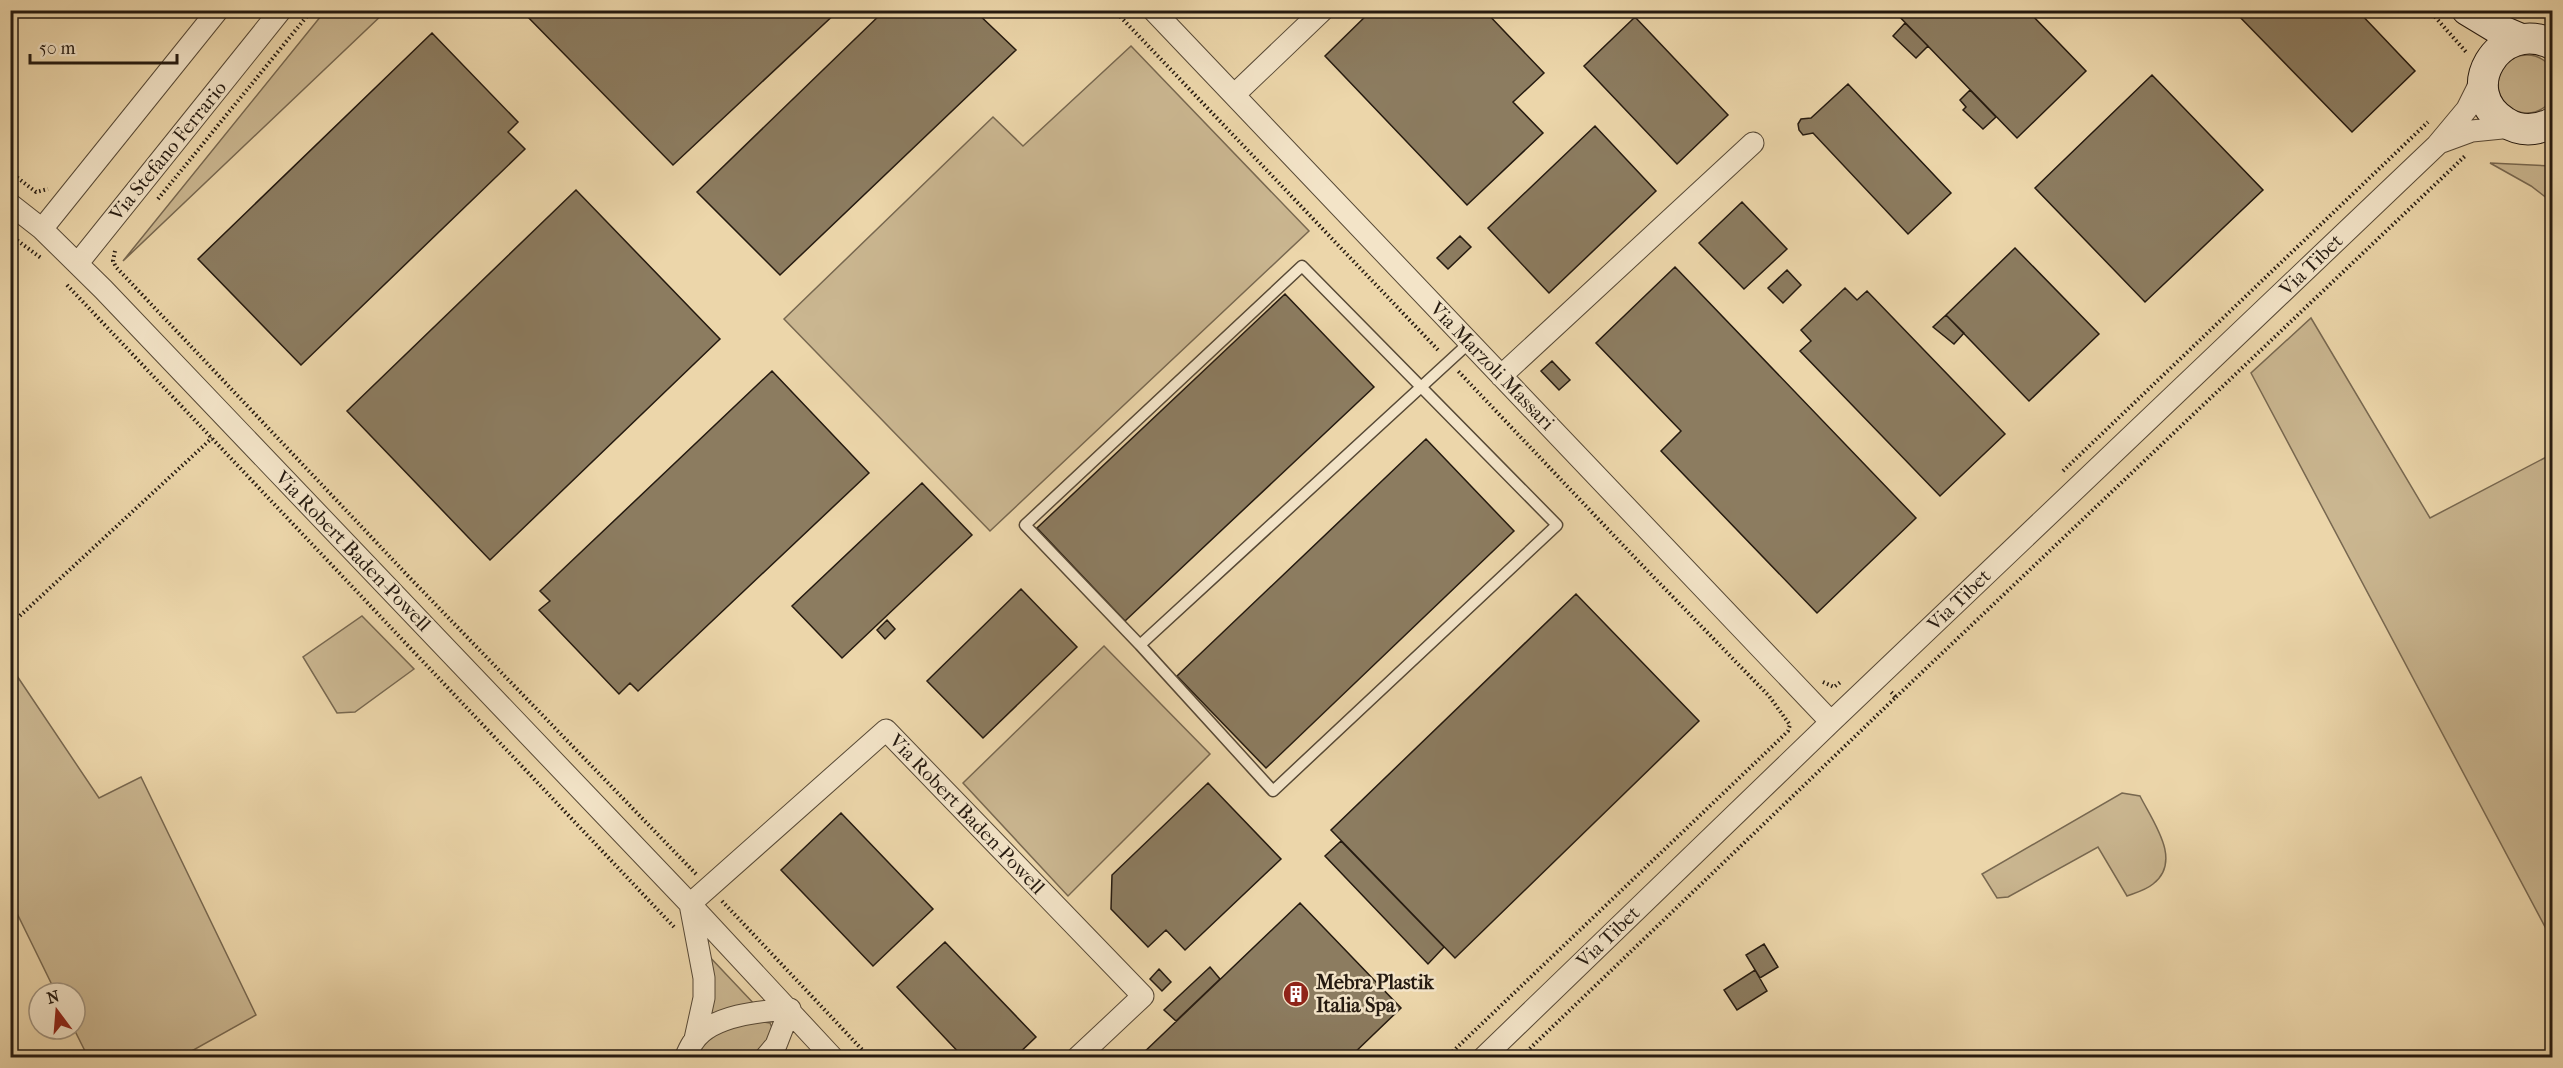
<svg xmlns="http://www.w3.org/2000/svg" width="2563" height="1068" font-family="'IM FELL French Canon',serif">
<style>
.green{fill:#cab690;stroke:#786850;stroke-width:1.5}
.building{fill:#8c7c60;stroke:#251a10;stroke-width:1.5}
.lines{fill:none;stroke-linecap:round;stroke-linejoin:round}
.lane-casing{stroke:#574936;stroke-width:13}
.street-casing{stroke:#574936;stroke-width:23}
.secondary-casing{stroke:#251a10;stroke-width:32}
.path{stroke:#251a10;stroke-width:4;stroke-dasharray:1.5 3;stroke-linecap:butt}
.lane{stroke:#f3e4c8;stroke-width:10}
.street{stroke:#f3e4c8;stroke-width:21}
.secondary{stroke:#f3e4c8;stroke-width:30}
.labels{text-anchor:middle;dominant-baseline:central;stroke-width:5;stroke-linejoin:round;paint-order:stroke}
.street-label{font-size:20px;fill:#251a10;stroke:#f3e4c8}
.poi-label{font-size:20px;font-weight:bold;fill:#251a10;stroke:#f3e4c8;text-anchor:start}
</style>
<rect width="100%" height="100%" fill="#ecd6aa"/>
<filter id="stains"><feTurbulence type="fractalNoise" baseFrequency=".00333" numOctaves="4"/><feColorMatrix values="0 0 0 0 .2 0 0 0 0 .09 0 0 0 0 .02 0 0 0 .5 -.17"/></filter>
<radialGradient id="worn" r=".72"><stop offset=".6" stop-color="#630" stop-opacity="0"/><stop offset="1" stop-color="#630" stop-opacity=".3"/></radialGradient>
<path class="green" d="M 325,11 L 386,11 L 123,261 Z
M 1131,46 L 1309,231 L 990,531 L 784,319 L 993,117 L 1023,146 Z
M2498 84a29 29 0 1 1 58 0a29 29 0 1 1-58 0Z
M 2490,163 L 2552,166 L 2552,202 L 2531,186 Z
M 2311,318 L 2430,518 L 2552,454 L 2552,940 L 2251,373 Z
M 362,616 L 414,669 L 355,712 L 337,713 L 303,657 Z
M 1104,646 L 1210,754 L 1068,896 L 963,783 Z
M 11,667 L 99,798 L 141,777 L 256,1015 L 181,1057 L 88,1057 L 74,1029 L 75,993 L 56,993 L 11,901 Z
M 2122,793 L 2140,796 C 2153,822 2183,861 2153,884 C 2146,890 2135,893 2127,896 L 2098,847 L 2008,897 L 1997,898 L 1982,874 Z
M 706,953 L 758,1008 L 707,1018 Z
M 758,1021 L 770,1023 L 773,1030 L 756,1057 L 692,1058 L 716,1032 Z"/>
<path class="building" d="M 521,10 L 839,10 L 673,165 Z
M 885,10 L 974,10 L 1016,50 L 780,275 L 697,192 Z
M 1372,10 L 1484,10 L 1544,73 L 1513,102 L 1543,133 L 1467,205 L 1325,56 Z
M 1893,10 L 2027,10 L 2086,71 L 2017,138 Z
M 2233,10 L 2357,10 L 2415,71 L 2352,132 Z
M 1635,17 L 1728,115 L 1677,164 L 1584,66 Z
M 1905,23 L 1928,46 L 1916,58 L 1893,36 Z
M 432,33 L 518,122 L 508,132 L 525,149 L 301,365 L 198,259 Z
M 2152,75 L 2263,190 L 2145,302 L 2035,188 Z
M 1848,84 L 1951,193 L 1908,234 L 1813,133 L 1803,135 L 1799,130 L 1798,124 L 1801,119 L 1811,118 Z
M 1970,90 L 1996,117 L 1983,129 L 1963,110 L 1966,107 L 1960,100 Z
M 1595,126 L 1656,191 L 1549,293 L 1488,228 Z
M 576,190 L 720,339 L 490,560 L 347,411 Z
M 1742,202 L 1787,249 L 1744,289 L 1699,243 Z
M 1460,236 L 1471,247 L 1448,269 L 1437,258 Z
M 2015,248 L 2099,334 L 2029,401 L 1946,315 Z
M 1675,267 L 1916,518 L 1817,613 L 1661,451 L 1681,431 L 1596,343 Z
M 1787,270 L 1801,285 L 1783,303 L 1768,288 Z
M 1845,288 L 1857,300 L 1867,291 L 2005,434 L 1940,496 L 1800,351 L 1811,341 L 1801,330 Z
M 1285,294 L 1374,387 L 1125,621 L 1037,528 Z
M 1946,315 L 1964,333 L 1954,344 L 1933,327 Z
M 1552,361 L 1570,380 L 1559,390 L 1541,371 Z
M 772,371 L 869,473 L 638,691 L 630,683 L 619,694 L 539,610 L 550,601 L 540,591 Z
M 1426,439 L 1514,531 L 1266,768 L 1177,676 Z
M 922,483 L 972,535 L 842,658 L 792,606 Z
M 1021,589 L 1077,647 L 983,738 L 927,681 Z
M 1576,594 L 1699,721 L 1455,958 L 1331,830 Z
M 887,620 L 895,629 L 885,639 L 877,630 Z
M 1208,783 L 1281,859 L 1185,950 L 1166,930 L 1148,947 L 1111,909 L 1112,875 Z
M 841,813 L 933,909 L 873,966 L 781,870 Z
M 1341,841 L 1444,947 L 1428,964 L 1325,856 Z
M 1300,903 L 1401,1008 L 1349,1058 L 1138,1058 Z
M 945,942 L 1036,1037 L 1014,1058 L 964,1058 L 897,987 Z
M 1764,944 L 1778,967 L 1760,978 L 1746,955 Z
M 1210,967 L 1220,979 L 1176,1021 L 1164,1010 Z
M 1159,969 L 1171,982 L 1162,991 L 1150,979 Z
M 1755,970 L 1767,991 L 1737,1010 L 1724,990 Z"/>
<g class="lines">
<g class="lane-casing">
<path id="lane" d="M 1140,645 L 1025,525 L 1302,266 L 1557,525 L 1273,791 L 1140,645 L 1469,343"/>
</g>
<g class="street-casing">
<path id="street" d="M 1153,10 L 1831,722
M 1234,95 L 1323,10
M 2442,142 L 2472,131 L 2512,127
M 10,204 L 42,229 L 103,289 L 690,904 L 833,1058
M 42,229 L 218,10
M 78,263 L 281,10
M 1501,376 L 1753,143
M 690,904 L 886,730 L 1143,996 L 1077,1058
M 690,904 L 704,978 L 704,998 L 695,1039
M 685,1058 C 688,1052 690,1046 694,1041 C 711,1015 762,1011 790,1009
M 765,1058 L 776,1045 L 790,1009
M 1483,1058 L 1831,722 L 2437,145 L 2467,109 L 2483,77"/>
</g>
<g class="secondary-casing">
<path id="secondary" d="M 2467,10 L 2500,30 L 2521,39
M 2552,44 C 2498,18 2455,92 2505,122 C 2520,132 2536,131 2552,123"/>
</g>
<path class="path" d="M 1114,10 L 1440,352
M 2429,10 L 2467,53
M 10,172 L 36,192 L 48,189
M 158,199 L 312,10
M 10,235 L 41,258
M 115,251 L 113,261 L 116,267 L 410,578 L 696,874
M 67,285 L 674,927
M 2063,471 L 2428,122
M 10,625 L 212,438
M 1823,682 L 1834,687 L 1842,681
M 1896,697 L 2465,156
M 722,901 L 870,1058
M 1446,1058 L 1780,739 L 1788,731 L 1790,725 L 1769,696 L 1639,562 L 1458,371
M 1520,1058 L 1896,697 L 1890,691"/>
<use href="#lane" class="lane"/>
<use href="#street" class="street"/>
<use href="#secondary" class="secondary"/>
</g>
<defs>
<g id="building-disc" transform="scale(1.35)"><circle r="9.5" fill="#8f2418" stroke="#f3e4c8"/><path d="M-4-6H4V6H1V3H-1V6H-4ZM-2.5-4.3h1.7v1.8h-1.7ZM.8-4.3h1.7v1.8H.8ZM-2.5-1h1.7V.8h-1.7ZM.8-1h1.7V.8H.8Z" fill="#fff"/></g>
</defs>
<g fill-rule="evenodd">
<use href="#building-disc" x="1296" y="994"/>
</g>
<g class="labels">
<g class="street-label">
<text transform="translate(168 151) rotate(-51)">Via Stefano Ferrario</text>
<text transform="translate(2311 265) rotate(-44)">Via Tibet</text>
<text transform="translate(1492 366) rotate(46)">Via Marzoli Massari</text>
<text transform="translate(353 551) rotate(46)">Via Robert Baden-Powell</text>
<text transform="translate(1959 600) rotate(-44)">Via Tibet</text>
<text transform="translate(967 814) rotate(46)">Via Robert Baden-Powell</text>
<text transform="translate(1608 937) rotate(-44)">Via Tibet</text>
</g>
<g class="poi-label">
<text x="1316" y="982">Mebra Plastik<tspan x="1316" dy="23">Italia Spa</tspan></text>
</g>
</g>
<rect width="2563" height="1068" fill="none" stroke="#ecd6aa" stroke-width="36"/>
<rect x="12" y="12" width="2539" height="1044" fill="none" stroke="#251a10" stroke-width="3"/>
<rect x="18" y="18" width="2527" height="1032" fill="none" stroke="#251a10" stroke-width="1.5"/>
<g transform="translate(57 1011) rotate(344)"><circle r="28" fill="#f3e4c8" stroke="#a1937e" stroke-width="1.5"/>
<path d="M0-4.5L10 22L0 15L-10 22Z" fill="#8f2418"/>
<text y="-9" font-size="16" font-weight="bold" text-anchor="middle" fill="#251a10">N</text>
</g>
<path d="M30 54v9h147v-9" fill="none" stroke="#251a10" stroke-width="3"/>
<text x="39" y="54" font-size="18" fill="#251a10" stroke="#f3e4c8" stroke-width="4.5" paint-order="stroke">50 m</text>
<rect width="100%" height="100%" filter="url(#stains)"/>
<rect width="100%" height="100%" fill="url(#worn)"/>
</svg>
